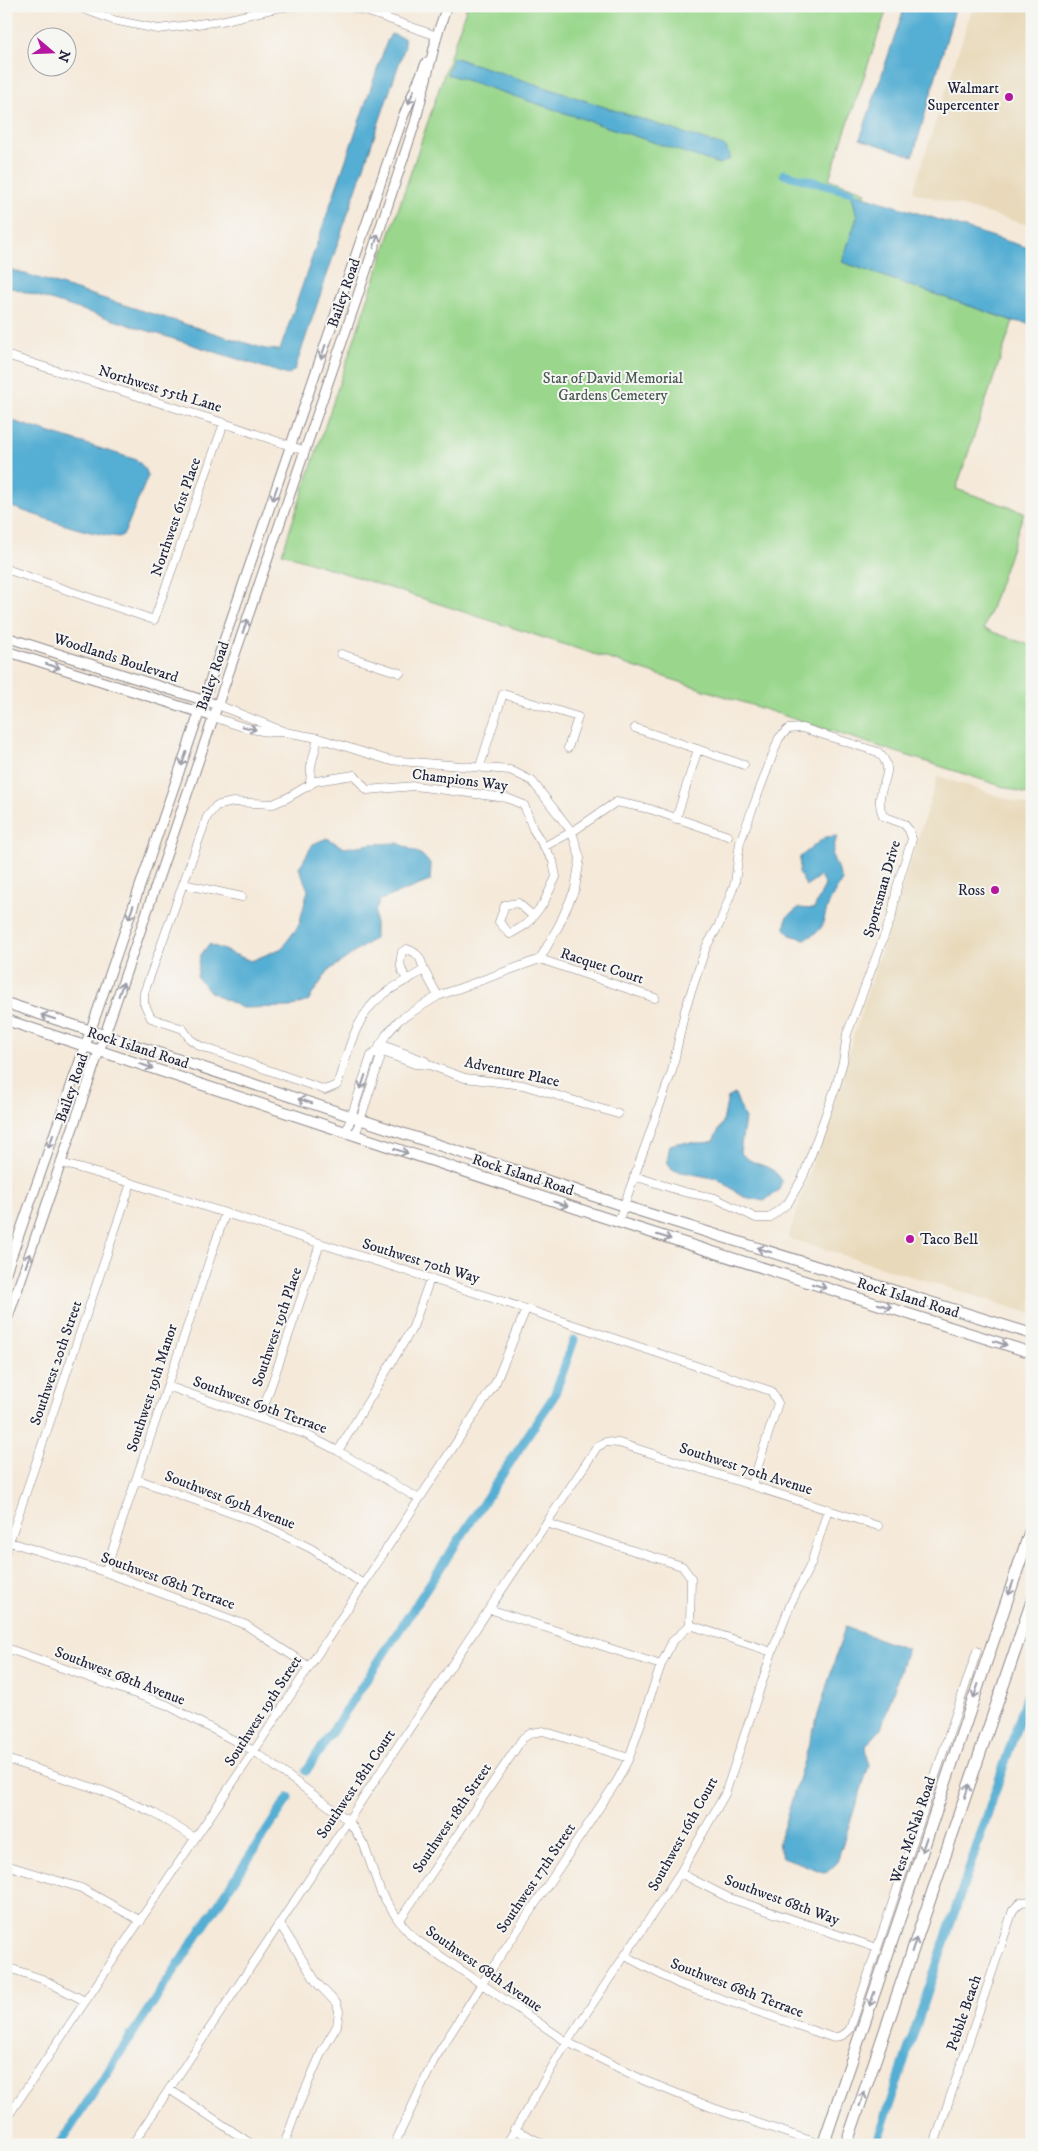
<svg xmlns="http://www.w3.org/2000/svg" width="1038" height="2151" font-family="'IM FELL DW Pica',serif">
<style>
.built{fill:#e8d9ba}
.green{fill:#9ad78c;stroke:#5e7c64}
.water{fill:#55aed3;stroke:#3c6887}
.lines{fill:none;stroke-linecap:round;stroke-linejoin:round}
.canal{stroke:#55aed3;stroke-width:9}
.minor-casing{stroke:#8c868a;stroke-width:9}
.tertiary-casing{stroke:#8c868a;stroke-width:11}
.secondary-casing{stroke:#8c868a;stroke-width:12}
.primary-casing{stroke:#8c868a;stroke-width:13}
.minor{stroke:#fff;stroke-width:8}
.tertiary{stroke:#fff;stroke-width:9}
.secondary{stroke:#fff;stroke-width:10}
.primary{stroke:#fff;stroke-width:11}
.oneway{stroke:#9c9ca7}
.poi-dot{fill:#b5179e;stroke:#f6f6f2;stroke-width:2}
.labels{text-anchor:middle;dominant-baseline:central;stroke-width:4;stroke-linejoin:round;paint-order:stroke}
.poi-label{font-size:15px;fill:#22223b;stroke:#f6f6f2;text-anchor:end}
.street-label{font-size:15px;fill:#22223b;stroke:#f6f6f2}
.park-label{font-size:15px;fill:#465853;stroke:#f6f6f2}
</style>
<rect width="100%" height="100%" fill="#f6f6f2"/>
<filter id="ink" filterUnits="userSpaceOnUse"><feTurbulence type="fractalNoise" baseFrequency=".02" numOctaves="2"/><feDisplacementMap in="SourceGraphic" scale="10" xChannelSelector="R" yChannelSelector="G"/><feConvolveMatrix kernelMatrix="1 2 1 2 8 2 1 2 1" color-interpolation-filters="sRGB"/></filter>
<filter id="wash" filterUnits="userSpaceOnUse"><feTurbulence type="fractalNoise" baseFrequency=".0096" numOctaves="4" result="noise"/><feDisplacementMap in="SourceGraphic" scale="20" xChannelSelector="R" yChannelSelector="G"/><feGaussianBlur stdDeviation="1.12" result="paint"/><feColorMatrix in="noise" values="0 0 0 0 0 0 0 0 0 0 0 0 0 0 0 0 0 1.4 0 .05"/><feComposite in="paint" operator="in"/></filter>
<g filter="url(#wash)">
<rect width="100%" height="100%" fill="#f5e9d9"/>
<path class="built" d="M 973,6 L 1032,6 L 1032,226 L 913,192 Z
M 938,776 L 1032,807 L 1032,1314 L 788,1238 Z"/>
<path class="green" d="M 467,6 L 888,6 L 829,179 L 866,192 L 842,262 L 1013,321 L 956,489 L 1024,512 L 984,629 L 1032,646 L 1032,796 L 282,553 Z"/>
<path class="water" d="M 905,6 L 956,6 L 913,156 L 860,139 Z
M 391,34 L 404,38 L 405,46 L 295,369 L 288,375 L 6,286 L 6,268 L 265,349 L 280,350 L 387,41 Z
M 453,57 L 726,147 L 730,159 L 719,164 L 447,74 Z
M 851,192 L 1032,249 L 1032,324 L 1013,321 L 842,262 L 857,217 Z
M 6,419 L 137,460 L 146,470 L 148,476 L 124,534 L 119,537 C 81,533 43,517 6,505 Z
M 837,836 L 832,855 L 842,880 C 837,889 830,899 827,909 C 821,928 825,929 805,939 L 790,935 L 785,928 L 786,918 L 798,908 L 814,909 L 825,885 L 820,876 L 806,886 L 799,873 L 800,857 L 825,837 Z
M 327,838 L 344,848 L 371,844 L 398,843 L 422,855 L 431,865 L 430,881 L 380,900 L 375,912 L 375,938 L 328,971 L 308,1001 L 290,1007 L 242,1008 L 210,992 L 197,977 L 200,956 L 209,944 L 251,961 L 282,948 L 299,925 L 308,890 L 299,868 L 313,844 Z
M 735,1094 L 745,1119 L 740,1152 C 755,1169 771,1161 782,1181 L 778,1191 L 764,1201 L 744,1197 L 718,1179 L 672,1170 L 667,1161 L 670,1145 C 685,1139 698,1146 713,1141 L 723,1122 L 728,1097 Z
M 845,1627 L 907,1649 L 881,1729 L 866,1746 L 869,1766 L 836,1864 L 826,1873 L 783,1857 L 778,1845 Z"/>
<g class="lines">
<path class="canal" d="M 784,174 L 851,192
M 306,1771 L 554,1396 L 574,1340
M 59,2145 L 289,1797
M 876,2145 L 1032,1682"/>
</g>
</g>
<g filter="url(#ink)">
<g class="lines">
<g class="minor-casing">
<path id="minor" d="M 76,6 L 113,20 L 158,29 L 221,21 L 276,8 L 294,6
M 347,6 L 369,12 L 437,36
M 6,355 L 224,423 L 305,451
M 6,569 L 154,620 L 224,423
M 341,654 L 400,673
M 218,705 L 285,732 L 318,738 L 388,760 L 510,770 L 532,781 L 572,832 L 580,858 L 575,889 L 559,925 L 540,959 L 438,996 L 399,1020 L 386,1035 L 378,1050 L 371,1056 L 346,1133
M 214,717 C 236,725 259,734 283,732
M 635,728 L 744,765
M 480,766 L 503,694 L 578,717 L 568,748
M 310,785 L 311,766 L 318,738
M 676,819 L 698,749
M 545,846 L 572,832 L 616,802 L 650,809 L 728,836
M 183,884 L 242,897
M 540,959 L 655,998
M 424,970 L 438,996
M 408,980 C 400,970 399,964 402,952 L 407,949 C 419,953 421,959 424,970 C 406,981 383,991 370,1007 C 352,1029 346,1059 337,1085 L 325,1090 L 200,1046 L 190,1039 L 183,1029 L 151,1018 L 144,1003 L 144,993 L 207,817 L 216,806 L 233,802 L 273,804 L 287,798 L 316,781 L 354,775 L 367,790 L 415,786 L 507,798 L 524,805 L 533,829 L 553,861 L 556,877 L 543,904 L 527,924 L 510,934 L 499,922 L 505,905 L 518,903 L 533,916
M 380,1044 L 425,1061 L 429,1065
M 378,1050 L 415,1064 L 429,1065 L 465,1078 L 523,1085 L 618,1114
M 355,1136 L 380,1059 L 378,1050
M 61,1163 L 131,1183 L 526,1309 L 771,1391 L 778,1403 L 752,1485
M 618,1222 L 672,1071 L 685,1010 L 706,947 L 719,925 L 735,883 L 740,842 L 779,738 L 788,729 L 802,728 L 878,752 C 902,775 870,786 883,816 L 904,824 L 909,830 L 912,839 L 897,887 L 892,915 L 847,1034 L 843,1062 L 836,1086 L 803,1177 L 788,1203 L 769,1218 L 756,1218 L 715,1198 L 684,1192 L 634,1176
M 167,1386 L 305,1434 L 338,1451 L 419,1499
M 260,1418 L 320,1244
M 338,1451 L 413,1327 L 430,1279
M 136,1479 L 259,1523 L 312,1549 L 363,1584
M 546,1523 L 682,1566 L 691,1578 L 690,1625
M 10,1542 L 105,1572 L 246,1625 L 308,1666
M 6,1551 L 131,1183
M 105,1572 L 225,1214
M 489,1609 L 661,1665
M 690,1625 L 772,1652
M 6,1648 L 167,1705 L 254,1751 L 349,1821 L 364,1845 L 381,1893 L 399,1921 L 414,1938 L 567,2042 L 643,2080 L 713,2108 L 823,2145
M 6,1759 L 103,1791 L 152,1812 L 195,1838
M 6,1865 L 81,1888 L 141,1921
M 680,1873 L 729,1898 L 877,1948
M 399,1921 L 523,1738 L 531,1733 L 543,1731 L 629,1758
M 280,1924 L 317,1983 L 337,2004 L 339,2011 L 337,2026 L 322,2051 L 297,2109 L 284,2145
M 625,1956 L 679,1984 L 831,2037 C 840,2037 844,2036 850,2029 L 977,1651
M 6,1967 L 42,1979 L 85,2001
M 169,2089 L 253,2145
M 6,2119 L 254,1751 L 496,1382 L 526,1309
M 514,2129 L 545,2145
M 132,2145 L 597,1447 L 606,1442 L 619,1443 L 878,1526
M 394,2145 L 434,2060 L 481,1985 L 617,1781 L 629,1758 L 661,1665 L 672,1642 L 690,1625
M 506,2145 L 567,2042 L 680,1873 L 725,1794 L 772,1652 L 791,1603 L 811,1564 L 828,1509
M 934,2145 L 1013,1910 L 1021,1902 L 1032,1901"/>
</g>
<g class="tertiary-casing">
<path id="tertiary" d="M 435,41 L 447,6
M 6,637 L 218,705
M 6,651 L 214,717
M 6,1272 L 98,1009 L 403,117 L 426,63
M 6,1323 L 355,304 L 415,123 L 437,36"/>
</g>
<g class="secondary-casing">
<path id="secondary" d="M 6,1003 L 624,1206 L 1032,1334
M 6,1020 L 618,1222 L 1032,1353"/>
</g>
<g class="primary-casing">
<path id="primary" d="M 823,2145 L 1032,1526
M 846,2145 L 1032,1601"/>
</g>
<use href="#minor" class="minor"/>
<use href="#tertiary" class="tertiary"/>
<use href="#secondary" class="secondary"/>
<use href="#primary" class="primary"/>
</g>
<defs><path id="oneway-shaft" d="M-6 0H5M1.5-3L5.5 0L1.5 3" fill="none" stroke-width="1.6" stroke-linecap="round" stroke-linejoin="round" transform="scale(1.25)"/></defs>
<g class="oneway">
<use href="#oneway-shaft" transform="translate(411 97) rotate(113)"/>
<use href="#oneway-shaft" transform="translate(376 241) rotate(-72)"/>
<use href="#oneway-shaft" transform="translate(323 352) rotate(109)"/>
<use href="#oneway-shaft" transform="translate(275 493) rotate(109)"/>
<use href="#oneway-shaft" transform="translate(245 626) rotate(-71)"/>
<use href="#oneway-shaft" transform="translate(53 666) rotate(18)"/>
<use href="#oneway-shaft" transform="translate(249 728) rotate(13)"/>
<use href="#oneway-shaft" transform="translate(184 759) rotate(109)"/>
<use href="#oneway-shaft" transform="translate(131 912) rotate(109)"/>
<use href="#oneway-shaft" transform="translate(121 989) rotate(-71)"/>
<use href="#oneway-shaft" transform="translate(48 1017) rotate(-162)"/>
<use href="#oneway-shaft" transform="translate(146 1066) rotate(19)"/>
<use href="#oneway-shaft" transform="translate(363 1082) rotate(108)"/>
<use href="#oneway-shaft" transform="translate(305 1101) rotate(-162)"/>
<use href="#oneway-shaft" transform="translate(51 1141) rotate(109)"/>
<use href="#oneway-shaft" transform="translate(401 1151) rotate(18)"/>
<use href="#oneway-shaft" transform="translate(561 1204) rotate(18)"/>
<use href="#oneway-shaft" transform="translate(664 1237) rotate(17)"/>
<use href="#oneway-shaft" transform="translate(764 1250) rotate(-163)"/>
<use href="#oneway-shaft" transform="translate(28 1260) rotate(-71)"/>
<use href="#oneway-shaft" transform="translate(819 1286) rotate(17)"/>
<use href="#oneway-shaft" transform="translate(885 1306) rotate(17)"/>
<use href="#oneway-shaft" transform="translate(1000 1343) rotate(18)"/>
<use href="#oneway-shaft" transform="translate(1011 1588) rotate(109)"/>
<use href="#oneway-shaft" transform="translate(976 1691) rotate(109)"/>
<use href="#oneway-shaft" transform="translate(967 1791) rotate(-71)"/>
<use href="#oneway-shaft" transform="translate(924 1845) rotate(109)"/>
<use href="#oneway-shaft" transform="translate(914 1945) rotate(-71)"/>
<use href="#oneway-shaft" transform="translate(872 1999) rotate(109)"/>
<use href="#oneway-shaft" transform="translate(862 2099) rotate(-71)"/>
</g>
</g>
<g class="poi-dot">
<circle cx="1009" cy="97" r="5"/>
<circle cx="995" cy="890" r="5"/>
<circle cx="910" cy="1239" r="5"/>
</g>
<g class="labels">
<g class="poi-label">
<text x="999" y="88">Walmart<tspan x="999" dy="17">Supercenter</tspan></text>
<text x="985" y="890">Ross</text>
<text x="920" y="1239" text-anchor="start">Taco Bell</text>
</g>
<g class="street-label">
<text transform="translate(344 293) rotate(-71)">Bailey Road</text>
<text transform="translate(160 389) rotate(17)">Northwest 55th Lane</text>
<text transform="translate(176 517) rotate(-71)">Northwest 61st Place</text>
<text transform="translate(116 658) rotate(18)">Woodlands Boulevard</text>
<text transform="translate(213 676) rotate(-71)">Bailey Road</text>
<text transform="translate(460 780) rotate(7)">Champions Way</text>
<text transform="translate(882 889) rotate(-74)">Sportsman Drive</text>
<text transform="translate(602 966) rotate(18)">Racquet Court</text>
<text transform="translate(138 1048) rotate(18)">Rock Island Road</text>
<text transform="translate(512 1072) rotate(12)">Adventure Place</text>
<text transform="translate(72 1088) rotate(-71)">Bailey Road</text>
<text transform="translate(523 1175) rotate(18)">Rock Island Road</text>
<text transform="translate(421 1261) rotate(17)">Southwest 70th Way</text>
<text transform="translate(908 1298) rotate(17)">Rock Island Road</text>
<text transform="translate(277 1327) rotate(-71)">Southwest 19th Place</text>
<text transform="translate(56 1363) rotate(-71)">Southwest 20th Street</text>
<text transform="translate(152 1388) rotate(-72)">Southwest 19th Manor</text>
<text transform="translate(260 1405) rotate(20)">Southwest 69th Terrace</text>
<text transform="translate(746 1469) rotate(18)">Southwest 70th Avenue</text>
<text transform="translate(230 1500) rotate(21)">Southwest 69th Avenue</text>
<text transform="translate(168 1581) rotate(20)">Southwest 68th Terrace</text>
<text transform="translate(120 1676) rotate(21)">Southwest 68th Avenue</text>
<text transform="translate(263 1711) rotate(-57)">Southwest 19th Street</text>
<text transform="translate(356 1784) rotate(-56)">Southwest 18th Court</text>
<text transform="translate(452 1818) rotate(-56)">Southwest 18th Street</text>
<text transform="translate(913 1830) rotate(-71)">West McNab Road</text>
<text transform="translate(683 1834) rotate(-61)">Southwest 16th Court</text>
<text transform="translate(536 1878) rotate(-56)">Southwest 17th Street</text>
<text transform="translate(782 1900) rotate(20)">Southwest 68th Way</text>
<text transform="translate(484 1969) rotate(35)">Southwest 68th Avenue</text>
<text transform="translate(737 1988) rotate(21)">Southwest 68th Terrace</text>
<text transform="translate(964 2013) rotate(-71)">Pebble Beach</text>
</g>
<g class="park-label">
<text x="613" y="378">Star of David Memorial<tspan x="613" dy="17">Gardens Cemetery</tspan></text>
</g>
</g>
<rect width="1038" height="2151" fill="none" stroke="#f6f6f2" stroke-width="25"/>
<g transform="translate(52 52) rotate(109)"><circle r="24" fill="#f6f6f2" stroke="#a1a1a9"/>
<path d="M0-4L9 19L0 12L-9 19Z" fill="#b5179e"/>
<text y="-8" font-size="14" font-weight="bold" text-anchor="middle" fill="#22223b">N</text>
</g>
</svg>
